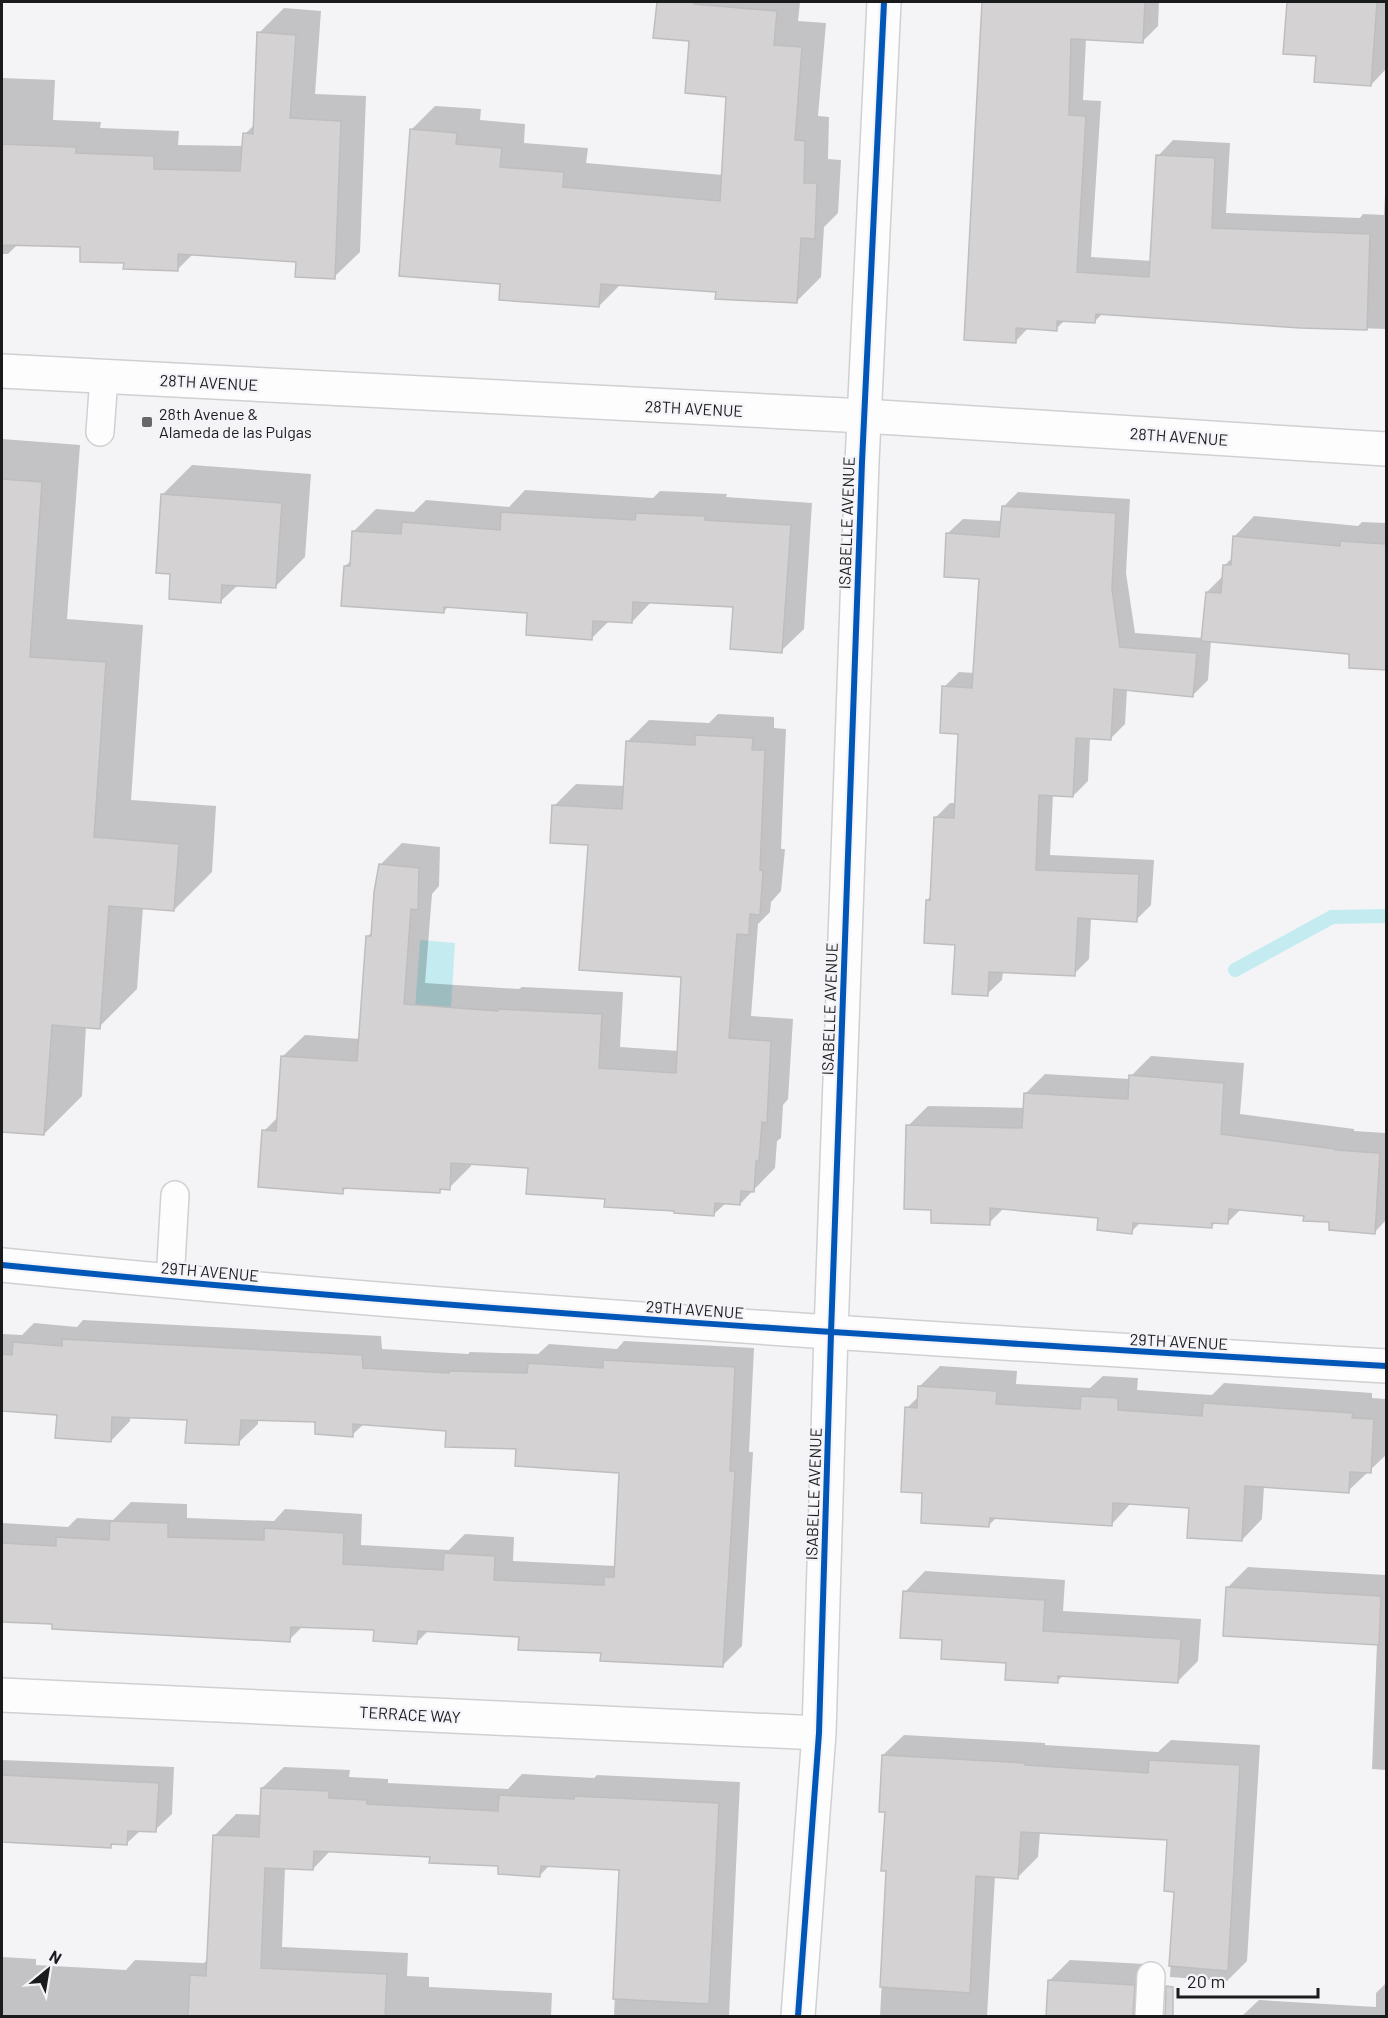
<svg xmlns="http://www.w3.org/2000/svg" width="1388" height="2018" font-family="Barlow,sans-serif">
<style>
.water{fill:#c4ecf0}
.shadow{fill:#0003}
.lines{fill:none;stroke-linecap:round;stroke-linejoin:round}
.stream{stroke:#c4ecf0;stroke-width:14}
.building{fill:#d4d2d3;stroke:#bfbebf;stroke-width:1.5}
.lane-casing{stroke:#d0d0d2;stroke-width:30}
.street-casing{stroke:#d0d0d2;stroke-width:36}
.secondary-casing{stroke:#d0d0d2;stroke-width:36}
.lane{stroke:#fdfdfe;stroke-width:27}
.street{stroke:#fdfdfe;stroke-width:33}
.secondary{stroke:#fdfdfe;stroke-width:33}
.cycleway-casing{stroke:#f3f3f8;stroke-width:10}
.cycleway{stroke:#0057b8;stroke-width:6}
.poi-dot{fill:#666769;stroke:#f3f3f8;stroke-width:2}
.labels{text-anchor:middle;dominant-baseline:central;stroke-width:4.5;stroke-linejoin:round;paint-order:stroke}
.street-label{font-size:16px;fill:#1a1b1c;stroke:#f3f3f8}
.poi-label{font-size:16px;fill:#1a1b1c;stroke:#f3f3f8;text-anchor:start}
</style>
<rect width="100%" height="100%" fill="#f4f4f7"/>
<path class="water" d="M 420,940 L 455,943 L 450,1025 L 414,1023 Z"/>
<path class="shadow" d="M 658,2 L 800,2 L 798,21 L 826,23 L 818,116 L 829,117 L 828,159 L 841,160 L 838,213 L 824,227 L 821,277 L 796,302 L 717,291 L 621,284 L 599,306 L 501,283 L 411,130 L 435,106 L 481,109 L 480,120 L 525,124 L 524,143 L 588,148 L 586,163 L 723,175 L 727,95 L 690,39 L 655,37 Z
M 985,2 L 1159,2 L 1158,26 L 1142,42 L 1086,38 L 1083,100 L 1101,101 L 1091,257 L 1152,261 L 1158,156 L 1173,140 L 1230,143 L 1226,213 L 1360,218 L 1363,214 L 1384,215 L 1386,176 L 1386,329 L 1300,326 L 1103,313 L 1094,322 L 1065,320 L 1056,329 L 1029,327 L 1015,342 L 973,175 Z
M 1288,2 L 1386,2 L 1386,69 L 1371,85 L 1318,55 L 1284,53 Z
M 284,8 L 321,11 L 315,94 L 366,96 L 360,252 L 334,277 L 297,260 L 193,254 L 177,270 L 126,262 L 82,246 L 18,244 L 8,254 L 2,254 L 2,78 L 55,80 L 53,120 L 101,122 L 100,128 L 179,131 L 178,145 L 244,146 L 245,134 L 255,124 L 259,33 Z
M 2,439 L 80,445 L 67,619 L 143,625 L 131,800 L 216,806 L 212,872 L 174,910 L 143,907 L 137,989 L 99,1027 L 86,1026 L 82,1096 L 44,1134 L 2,1130 Z
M 192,465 L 311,474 L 305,557 L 275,587 L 238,585 L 220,602 L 172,572 L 162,495 Z
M 525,490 L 653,498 L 660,491 L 727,494 L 726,497 L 812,503 L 804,629 L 781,651 L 734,606 L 652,601 L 632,622 L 609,621 L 592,638 L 528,612 L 449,606 L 443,612 L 345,566 L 352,560 L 353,532 L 376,509 L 414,512 L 426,500 L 509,507 Z
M 1018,492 L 1130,499 L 1126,573 L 1135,633 L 1203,638 L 1207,592 L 1224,575 L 1225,565 L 1233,557 L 1235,536 L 1254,516 L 1358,526 L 1362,522 L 1386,523 L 1386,669 L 1350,667 L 1351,653 L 1211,640 L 1208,680 L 1193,695 L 1127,689 L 1125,724 L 1110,739 L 1090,738 L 1088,781 L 1073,796 L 1053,795 L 1050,855 L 1154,860 L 1151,905 L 1136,920 L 1091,918 L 1089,959 L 1074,974 L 1003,971 L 1002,980 L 987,994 L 927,900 L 931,896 L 935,818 L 950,803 L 956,803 L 960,732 L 944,687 L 959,672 L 975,673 L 981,578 L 948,533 L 963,519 L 1002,521 L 1003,507 Z
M 718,714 L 774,717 L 774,728 L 786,729 L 781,849 L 785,849 L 781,891 L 771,902 L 770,912 L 758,924 L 751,1016 L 793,1019 L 788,1099 L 783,1105 L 781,1138 L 777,1141 L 775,1168 L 740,1204 L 726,1203 L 714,1214 L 676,1210 L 606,1197 L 529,1166 L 471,1163 L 471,1166 L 449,1188 L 443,1188 L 439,1192 L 347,1187 L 342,1192 L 264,1131 L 279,1116 L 283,1056 L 305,1035 L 360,1039 L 368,936 L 373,931 L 380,865 L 402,843 L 440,847 L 439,886 L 432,894 L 425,983 L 519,989 L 522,987 L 623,992 L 620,1047 L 679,1051 L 683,975 L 590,843 L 554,806 L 576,784 L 625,786 L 627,742 L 649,720 L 709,723 Z
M 1151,1056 L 1244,1063 L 1240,1114 L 1354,1129 L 1354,1131 L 1386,1133 L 1386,1220 L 1375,1232 L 1306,1215 L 1241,1209 L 1227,1223 L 1216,1222 L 1211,1227 L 1141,1222 L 1131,1232 L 1099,1216 L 1004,1208 L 989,1223 L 933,1208 L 908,1126 L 928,1106 L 1025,1108 L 1025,1094 L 1045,1074 L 1130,1079 L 1131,1076 Z
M 83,1320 L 381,1336 L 382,1349 L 468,1354 L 470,1352 L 538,1354 L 549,1344 L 617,1349 L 624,1341 L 754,1348 L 749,1452 L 753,1452 L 742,1646 L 723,1665 L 602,1652 L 520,1635 L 429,1630 L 417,1642 L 375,1629 L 303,1626 L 289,1640 L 2,1621 L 2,1523 L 68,1527 L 77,1518 L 113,1520 L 131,1502 L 187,1504 L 187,1518 L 274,1521 L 285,1509 L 362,1514 L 361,1545 L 449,1550 L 465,1534 L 514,1537 L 513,1561 L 616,1566 L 621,1471 L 447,1429 L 365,1423 L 352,1435 L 317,1420 L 258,1419 L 258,1424 L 238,1443 L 188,1419 L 130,1416 L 130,1421 L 111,1441 L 59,1414 L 3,1410 L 2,1416 L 2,1334 L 22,1335 L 34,1323 L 77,1327 Z
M 940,1366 L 1017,1371 L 1016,1384 L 1090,1388 L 1103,1376 L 1138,1378 L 1137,1390 L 1212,1395 L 1224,1383 L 1372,1393 L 1372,1398 L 1386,1399 L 1386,1455 L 1348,1491 L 1264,1486 L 1262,1519 L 1242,1540 L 1190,1506 L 1131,1503 L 1111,1525 L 997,1517 L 989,1525 L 924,1492 L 907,1408 L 919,1396 L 919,1387 Z
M 1248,1567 L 1386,1575 L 1386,1770 L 1372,1769 L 1377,1643 L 1228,1587 Z
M 925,1571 L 1065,1580 L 1063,1611 L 1201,1619 L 1198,1661 L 1178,1681 L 1064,1675 L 1057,1681 L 944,1639 L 905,1592 Z
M 904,1735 L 1045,1743 L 1045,1745 L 1158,1752 L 1171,1740 L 1260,1745 L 1247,1961 L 1227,1981 L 1170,1977 L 1175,1891 L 1169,1839 L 1040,1832 L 1038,1857 L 1018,1877 L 995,1876 L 987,2016 L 880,2016 L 888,1870 L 883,1755 Z
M 2,1760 L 174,1767 L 172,1814 L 155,1830 L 141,1830 L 126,1844 L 114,1843 L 111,1846 L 2,1841 Z
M 284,1767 L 350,1770 L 349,1777 L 388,1779 L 388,1783 L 508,1789 L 522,1774 L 594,1778 L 597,1775 L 740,1782 L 729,2016 L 614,2016 L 620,1869 L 550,1865 L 540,1875 L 499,1864 L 431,1855 L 331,1850 L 313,1869 L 285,1868 L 282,1947 L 408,1953 L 407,1976 L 429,1977 L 429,1987 L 552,1993 L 551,2016 L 2,2016 L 2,1957 L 36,1959 L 36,1965 L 126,1970 L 135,1960 L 204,1963 L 208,1959 L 215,1835 L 236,1814 L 261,1815 L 262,1788 Z
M 1070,1960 L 1145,1964 L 1142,2016 L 1047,2016 L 1050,1980 Z
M 1386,1983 L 1386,2016 L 1242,2016 L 1259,2000 L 1376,2007 L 1376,1993 Z"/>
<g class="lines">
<path class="stream" d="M 1235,970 L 1332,917 L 1386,916"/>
</g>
<path class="building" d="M 657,2 L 694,2 L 694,4 L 777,11 L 774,45 L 802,47 L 795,140 L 805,141 L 804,183 L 817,183 L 815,239 L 801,238 L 797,303 L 715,299 L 716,292 L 601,284 L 599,307 L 499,300 L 500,284 L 399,276 L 410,129 L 457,133 L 456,144 L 502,148 L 500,167 L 564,172 L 563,187 L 720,201 L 726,97 L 685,93 L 689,41 L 653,38 Z
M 982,2 L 1145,2 L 1143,43 L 1071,39 L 1069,115 L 1086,116 L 1077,272 L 1149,277 L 1156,155 L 1215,158 L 1212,228 L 1370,234 L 1367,330 L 1300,328 L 1096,314 L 1095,323 L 1057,321 L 1057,331 L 1016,328 L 1016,343 L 964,340 Z
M 1287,2 L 1377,2 L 1371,86 L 1314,82 L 1316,56 L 1283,54 Z
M 257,32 L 296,35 L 290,118 L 341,121 L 335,279 L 295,277 L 296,262 L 178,254 L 178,271 L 123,269 L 124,263 L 80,262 L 80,247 L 2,245 L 2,144 L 76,147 L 76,153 L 154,156 L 154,169 L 240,171 L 243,133 L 253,134 Z
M 2,479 L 42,482 L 30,657 L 106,662 L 94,837 L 179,844 L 174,911 L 109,906 L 100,1029 L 52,1025 L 44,1135 L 2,1132 Z
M 161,494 L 282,503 L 276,588 L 222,585 L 221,603 L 169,599 L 170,574 L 156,573 Z
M 1002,506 L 1116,513 L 1112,589 L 1120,647 L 1197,653 L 1193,697 L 1114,689 L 1111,740 L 1076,738 L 1073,797 L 1039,795 L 1036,870 L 1139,874 L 1137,922 L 1078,918 L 1075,976 L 989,972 L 988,996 L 952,994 L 955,945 L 924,943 L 926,900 L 930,900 L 934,817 L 954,818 L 958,734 L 940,733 L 942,686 L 972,688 L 979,579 L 944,577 L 946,533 L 999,537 Z
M 501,512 L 635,520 L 636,513 L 705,516 L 705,520 L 791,525 L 782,653 L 730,649 L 733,607 L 633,602 L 632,623 L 593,621 L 592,640 L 526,635 L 527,613 L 444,607 L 444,613 L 341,606 L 344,566 L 350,566 L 352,531 L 401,534 L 402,522 L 500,530 Z
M 1233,536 L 1340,546 L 1340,541 L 1386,544 L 1386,670 L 1349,668 L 1349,654 L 1201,641 L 1206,592 L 1221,593 L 1223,565 L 1231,565 Z
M 695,735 L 753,738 L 752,750 L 765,750 L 760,870 L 763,871 L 760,915 L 750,914 L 749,935 L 737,934 L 729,1038 L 771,1041 L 767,1123 L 762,1122 L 759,1161 L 756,1161 L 754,1192 L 741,1191 L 740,1205 L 715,1203 L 714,1216 L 674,1213 L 674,1211 L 604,1207 L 605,1199 L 526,1194 L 528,1168 L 451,1163 L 450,1190 L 440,1189 L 440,1193 L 343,1188 L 343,1194 L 258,1187 L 262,1130 L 276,1131 L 281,1056 L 357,1061 L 366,936 L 371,936 L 374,892 L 379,864 L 419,868 L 418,910 L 411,909 L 404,1004 L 498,1011 L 498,1009 L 602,1014 L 599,1068 L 676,1073 L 681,977 L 579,970 L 588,845 L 550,843 L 552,805 L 622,809 L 626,741 L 695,745 Z
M 1129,1075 L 1224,1083 L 1221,1134 L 1335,1149 L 1335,1150 L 1380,1153 L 1375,1234 L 1329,1230 L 1329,1222 L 1303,1221 L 1304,1216 L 1229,1209 L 1228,1224 L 1212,1223 L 1212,1228 L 1133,1223 L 1132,1234 L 1097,1230 L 1098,1218 L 990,1208 L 990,1225 L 931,1223 L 931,1210 L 904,1209 L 906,1125 L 1022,1128 L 1024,1093 L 1128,1099 Z
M 62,1339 L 362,1355 L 363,1368 L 449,1373 L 449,1371 L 527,1373 L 528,1363 L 603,1368 L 603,1360 L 735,1367 L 730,1471 L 735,1471 L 723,1667 L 600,1661 L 601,1653 L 518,1650 L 519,1637 L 418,1631 L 417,1644 L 373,1641 L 374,1630 L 291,1627 L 290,1642 L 52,1629 L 52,1624 L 2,1622 L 2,1543 L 56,1546 L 56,1537 L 109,1540 L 110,1521 L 168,1523 L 168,1537 L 264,1540 L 264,1528 L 344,1533 L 343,1564 L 443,1570 L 444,1553 L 495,1556 L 494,1580 L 604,1585 L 604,1577 L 614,1577 L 619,1473 L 515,1466 L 516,1449 L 445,1447 L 446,1431 L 353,1424 L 353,1437 L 315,1434 L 315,1422 L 241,1420 L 239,1445 L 185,1443 L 187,1420 L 112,1417 L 111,1442 L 55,1438 L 57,1415 L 2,1411 L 2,1354 L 12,1355 L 13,1342 L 62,1346 Z
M 918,1386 L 997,1391 L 996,1404 L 1080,1409 L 1081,1396 L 1118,1398 L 1118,1410 L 1202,1416 L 1203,1403 L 1353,1413 L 1352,1418 L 1374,1419 L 1371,1473 L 1350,1472 L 1349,1493 L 1245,1486 L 1242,1541 L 1187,1538 L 1189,1508 L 1113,1503 L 1112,1526 L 990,1518 L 989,1527 L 921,1523 L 922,1493 L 901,1492 L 905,1407 L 917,1408 Z
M 1226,1587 L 1381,1596 L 1379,1645 L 1223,1636 Z
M 903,1591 L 1045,1600 L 1043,1631 L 1181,1639 L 1178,1683 L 1058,1676 L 1058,1683 L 1005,1680 L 1006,1663 L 941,1659 L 942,1640 L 900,1638 Z
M 882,1755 L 1025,1763 L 1025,1765 L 1148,1773 L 1149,1760 L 1240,1765 L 1228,1971 L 1169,1966 L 1174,1892 L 1164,1891 L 1167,1840 L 1021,1832 L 1018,1879 L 976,1876 L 970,1993 L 880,1987 L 886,1871 L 881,1871 L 885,1812 L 879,1812 Z
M 2,1775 L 159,1783 L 156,1832 L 128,1831 L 127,1845 L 111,1844 L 111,1848 L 2,1842 Z
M 261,1788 L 329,1791 L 329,1798 L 367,1800 L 367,1804 L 498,1811 L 499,1795 L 574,1799 L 574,1796 L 719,1803 L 709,2004 L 613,1999 L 619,1870 L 541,1866 L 540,1877 L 498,1874 L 498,1866 L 429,1863 L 430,1857 L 314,1851 L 313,1870 L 265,1868 L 261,1968 L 387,1974 L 385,2016 L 188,2016 L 190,1975 L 206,1976 L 213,1835 L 259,1837 Z
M 1048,1980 L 1135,1985 L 1133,2016 L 1046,2016 Z
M 1166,1986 L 1173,1987 L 1173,2016 L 1165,2016 Z"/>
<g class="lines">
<g class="lane-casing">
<path id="lane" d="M 100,432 L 104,377
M 170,1281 L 175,1195
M 1149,2016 L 1151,1976"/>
</g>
<g class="street-casing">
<path id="street" d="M 2,1265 C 462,1311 924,1339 1386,1366
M 2,1695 L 819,1733
M 798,2016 L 819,1733 L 831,1333 L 862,462 L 884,2"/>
</g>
<g class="secondary-casing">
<path id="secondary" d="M 2,371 L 864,416 L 1386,449"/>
</g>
<use href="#lane" class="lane"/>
<use href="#street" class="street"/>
<use href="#secondary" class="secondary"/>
<g class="cycleway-casing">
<path id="cycleway" d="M 2,1265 C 462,1311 924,1339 1386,1366
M 798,2016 L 819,1733 L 831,1333 L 862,462 L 884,2"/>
</g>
<use href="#cycleway" class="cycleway"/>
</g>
<rect class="poi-dot" x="141" y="416" width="12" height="12" rx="3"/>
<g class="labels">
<g class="street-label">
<text transform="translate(209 382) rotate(3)">28TH AVENUE</text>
<text transform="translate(694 408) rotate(3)">28TH AVENUE</text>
<text transform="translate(1179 436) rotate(4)">28TH AVENUE</text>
<text transform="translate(846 523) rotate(-88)">ISABELLE AVENUE</text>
<text transform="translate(829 1009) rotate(-88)">ISABELLE AVENUE</text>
<text transform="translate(210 1271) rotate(5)">29TH AVENUE</text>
<text transform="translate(695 1309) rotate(4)">29TH AVENUE</text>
<text transform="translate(1179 1341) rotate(3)">29TH AVENUE</text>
<text transform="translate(813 1494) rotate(-88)">ISABELLE AVENUE</text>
<text transform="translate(410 1714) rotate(3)">TERRACE WAY</text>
</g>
<g class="poi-label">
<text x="159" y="413">28th Avenue &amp;<tspan x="159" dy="18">Alameda de las Pulgas</tspan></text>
</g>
</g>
<rect width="1388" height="2018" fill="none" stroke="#1a1b1c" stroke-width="6"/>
<g transform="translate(48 1970) rotate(30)" stroke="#f3f3f8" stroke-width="4.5" paint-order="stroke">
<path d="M0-4.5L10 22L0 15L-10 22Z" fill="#1a1b1c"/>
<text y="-9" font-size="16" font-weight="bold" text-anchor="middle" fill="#1a1b1c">N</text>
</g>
<path d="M1178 1988v9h140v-9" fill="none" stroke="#1a1b1c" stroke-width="3"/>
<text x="1187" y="1988" font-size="18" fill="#1a1b1c" stroke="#f3f3f8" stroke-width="4.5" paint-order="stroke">20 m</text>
</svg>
